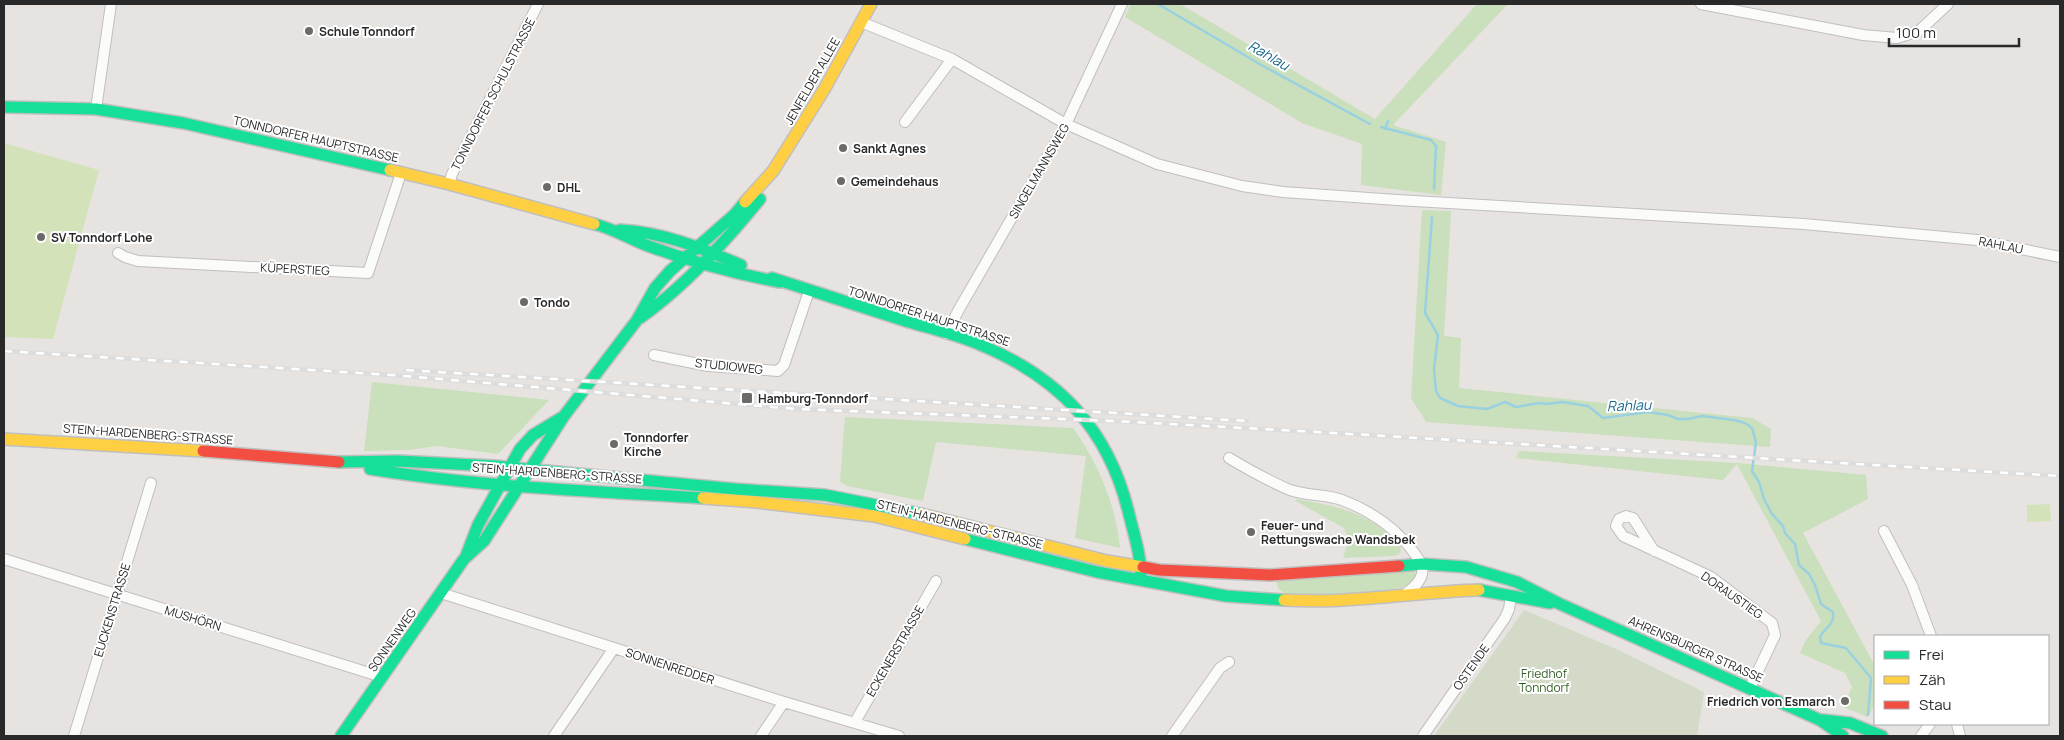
<svg xmlns="http://www.w3.org/2000/svg" width="2064" height="740" font-family="Manrope,sans-serif">
<style>
.green{fill:#cadfbb}
.cemetery{fill:#d3dac8}
.pitch{fill:#d4e2ba}
.lines{fill:none;stroke-linecap:round;stroke-linejoin:round}
.stream{stroke:#9ad1e1;stroke-width:2.5}
.street-casing{stroke:#c0bfc0;stroke-width:12}
.fast-casing{stroke:#c0bfc0;stroke-width:14}
.slow-casing{stroke:#c0bfc0;stroke-width:14}
.jam-casing{stroke:#c0bfc0;stroke-width:14}
.street{stroke:#fbfbfa;stroke-width:10}
.fast{stroke:#16e098;stroke-width:11}
.slow{stroke:#ffcf43;stroke-width:11}
.jam{stroke:#f24e42;stroke-width:11}
.rail-casing{stroke:#ddddde;stroke-width:4.5}
.rail{stroke:#fff;stroke-width:2.5;stroke-dasharray:8;stroke-linecap:butt}
.poi-dot{fill:#6b6a69;stroke:#fff;stroke-width:2}
.labels{text-anchor:middle;dominant-baseline:central;stroke-width:4;stroke-linejoin:round;paint-order:stroke}
.poi-label{font-size:12px;font-weight:bold;fill:#292929;stroke:#fff;text-anchor:start}
.street-label{font-size:12px;fill:#292929;stroke:#fff}
.park-label{font-size:12px;fill:#2f5e21;stroke:#fff}
.water-label{font-size:14px;font-style:italic;fill:#1a688b;stroke:#fff}
</style>
<rect width="100%" height="100%" fill="#e6e3e0"/>
<path class="green" d="M 1131,4 L 1180,4 L 1375,119 L 1477,4 L 1508,4 L 1393,125 L 1446,142 L 1441,195 L 1361,185 L 1362,144 L 1302,123 L 1125,17 Z
M 1422,210 L 1451,211 L 1444,336 L 1461,338 L 1459,388 L 1752,418 L 1771,429 L 1770,447 L 1426,422 L 1411,398 Z
M 372,382 L 549,400 L 498,454 L 437,446 L 408,450 L 364,451 Z
M 845,417 L 1073,428 C 1098,463 1116,505 1120,548 L 1075,538 L 1086,456 L 936,442 L 923,501 L 847,486 L 840,482 Z
M 1519,451 L 1737,463 L 1866,475 L 1868,499 L 1803,533 L 1875,666 L 1875,704 L 1868,717 L 1843,707 L 1852,687 L 1845,673 L 1800,653 L 1806,640 L 1821,621 L 1737,464 L 1723,480 L 1516,458 Z
M 1296,499 C 1330,505 1360,510 1387,533 C 1393,538 1400,542 1401,551 L 1399,554 L 1394,556 L 1343,558 L 1349,540 L 1344,528 L 1296,501 Z
M 1414,569 C 1417,576 1416,581 1410,585 C 1401,592 1306,595 1288,596 L 1278,588 L 1276,580 Z"/>
<path class="cemetery" d="M 1524,610 L 1616,649 L 1704,692 L 1697,736 L 1434,736 Z"/>
<path class="pitch" d="M 4,143 L 99,170 L 53,339 L 4,337 Z
M 2050,504 L 2051,521 L 2027,522 L 2027,505 Z"/>
<g class="lines">
<path class="stream" d="M 1158,4 L 1263,66 L 1370,124
M 1381,127 L 1431,140 L 1436,146 L 1434,189
M 1385,129 L 1388,121
M 1432,217 L 1425,313 L 1438,335 L 1434,369 L 1436,391 L 1440,398 L 1458,406 L 1487,409 L 1505,402 L 1516,407 L 1539,403 L 1547,404 L 1562,402 L 1588,406 L 1603,418 L 1648,412 L 1668,415 L 1678,419 L 1688,419 L 1702,416 L 1734,420 L 1745,423 L 1752,428 L 1756,442 L 1752,471 L 1759,482 L 1764,499 L 1772,514 L 1783,526 L 1785,533 L 1795,544 L 1799,565 L 1809,574 L 1815,585 L 1821,604 L 1833,612 C 1835,625 1825,627 1820,637 L 1821,643 L 1846,648 L 1871,678 L 1868,715"/>
<g class="street-casing">
<path id="street" d="M 1701,4 L 1863,35 L 1897,38 L 1919,31 L 1948,4
M 861,22 L 952,59 L 1066,124 L 1157,164 L 1242,186 L 1283,192 L 1397,200 L 1804,224 L 1977,240 L 2060,257
M 96,109 L 111,4
M 905,122 L 952,59
M 449,184 L 452,174 L 538,4
M 118,253 L 125,257 L 138,261 L 368,273 L 401,173
M 947,334 L 958,311 L 1066,124 L 1122,4
M 654,355 L 708,366 L 778,371 L 784,365 L 809,291
M 1229,458 C 1249,470 1269,481 1290,490 C 1307,496 1326,494 1342,500 C 1371,511 1397,529 1415,554 C 1419,560 1424,566 1422,574 C 1420,583 1412,589 1405,594
M 1884,531 L 1912,585 L 1931,636
M 1654,551 L 1633,518 L 1626,516 L 1619,519 L 1616,526 L 1623,536 L 1711,577 L 1772,623 L 1775,635 L 1750,688
M 4,559 L 382,677
M 441,593 L 784,702 L 899,736
M 855,722 L 936,581
M 1957,724 L 1960,736
M 74,736 L 151,483
M 554,736 L 614,648
M 761,736 L 784,702
M 1172,736 L 1220,668 L 1229,662
M 1423,736 L 1505,618 L 1509,609 L 1511,596
M 1921,736 L 1930,724"/>
</g>
<g class="fast-casing">
<path id="fast" d="M 4,107 L 96,109 L 183,123 L 390,170
M 594,224 C 615,229 631,240 651,247 C 693,262 736,274 780,282
M 620,230 C 663,232 701,248 741,265
M 772,278 C 818,293 863,307 909,322 C 933,329 958,335 981,345 C 1060,378 1109,430 1129,514 C 1134,535 1141,555 1141,577
M 640,318 C 684,287 726,241 760,199
M 339,462 L 398,461 L 495,466 L 735,489 L 825,495 L 921,514
M 370,469 C 480,487 592,491 703,498
M 965,539 L 1097,572 L 1226,596 L 1284,600
M 466,556 L 478,525 L 520,449 L 533,435 L 561,418
M 1399,566 L 1422,564 L 1466,567 L 1517,582 L 1560,604 L 1820,720 L 1843,736
M 1479,590 L 1550,603
M 1823,720 L 1850,723 L 1882,736
M 341,736 L 464,559 L 484,541 L 564,416 L 637,320 L 655,288 L 670,271 L 734,215 L 745,202"/>
</g>
<g class="slow-casing">
<path id="slow" d="M 390,170 L 449,184 L 594,224
M 745,202 L 773,171 L 825,88 L 871,4
M 4,439 L 203,451
M 703,498 L 757,502 L 874,516 L 965,539
M 921,514 L 1107,561 L 1143,567
M 1284,600 C 1349,604 1414,592 1479,590"/>
</g>
<g class="jam-casing">
<path id="jam" d="M 203,451 L 339,462
M 1143,567 L 1159,570 L 1270,575 L 1399,566"/>
</g>
<use href="#street" class="street"/>
<use href="#fast" class="fast"/>
<use href="#slow" class="slow"/>
<use href="#jam" class="jam"/>
<g class="rail-casing">
<path id="rail" d="M 4,351 L 392,375 L 797,409 L 1114,421 L 1317,432 L 2060,476
M 406,370 L 1247,421"/>
</g>
<use href="#rail" class="rail"/>
</g>
<g class="poi-dot">
<circle cx="309" cy="31" r="5"/>
<circle cx="843" cy="148" r="5"/>
<circle cx="841" cy="181" r="5"/>
<circle cx="547" cy="187" r="5"/>
<circle cx="41" cy="237" r="5"/>
<circle cx="524" cy="302" r="5"/>
<rect x="741" y="392" width="12" height="12" rx="2.5"/>
<circle cx="614" cy="444" r="5"/>
<circle cx="1251" cy="532" r="5"/>
<circle cx="1845" cy="701" r="5"/>
</g>
<g class="labels">
<g class="poi-label">
<text x="319" y="31">Schule Tonndorf</text>
<text x="853" y="148">Sankt Agnes</text>
<text x="851" y="181">Gemeindehaus</text>
<text x="557" y="187">DHL</text>
<text x="51" y="237">SV Tonndorf Lohe</text>
<text x="534" y="302">Tondo</text>
<text x="758" y="398">Hamburg-Tonndorf</text>
<text x="624" y="437">Tonndorfer<tspan x="624" dy="14">Kirche</tspan></text>
<text x="1261" y="525">Feuer- und<tspan x="1261" dy="14">Rettungswache Wandsbek</tspan></text>
<text x="1835" y="701" text-anchor="end">Friedrich von Esmarch</text>
</g>
<g class="street-label">
<text transform="translate(812 81) rotate(-60)">JENFELDER ALLEE</text>
<text transform="translate(493 94) rotate(-63)">TONNDORFER SCHULSTRASSE</text>
<text transform="translate(316 139) rotate(13)">TONNDORFER HAUPTSTRASSE</text>
<text transform="translate(1039 171) rotate(-60)">SINGELMANNSWEG</text>
<text transform="translate(2001 245) rotate(11)">RAHLAU</text>
<text transform="translate(295 269) rotate(3)">KÜPERSTIEG</text>
<text transform="translate(929 316) rotate(18)">TONNDORFER HAUPTSTRASSE</text>
<text transform="translate(729 366) rotate(6)">STUDIOWEG</text>
<text transform="translate(148 434) rotate(4)">STEIN-HARDENBERG-STRASSE</text>
<text transform="translate(557 473) rotate(4)">STEIN-HARDENBERG-STRASSE</text>
<text transform="translate(960 524) rotate(14)">STEIN-HARDENBERG-STRASSE</text>
<text transform="translate(1732 595) rotate(35)">DORAUSTIEG</text>
<text transform="translate(112 610) rotate(-73)">EUCKENSTRASSE</text>
<text transform="translate(193 618) rotate(17)">MUSHÖRN</text>
<text transform="translate(392 640) rotate(-55)">SONNENWEG</text>
<text transform="translate(1696 649) rotate(24)">AHRENSBURGER STRASSE</text>
<text transform="translate(895 651) rotate(-60)">ECKENERSTRASSE</text>
<text transform="translate(670 666) rotate(18)">SONNENREDDER</text>
<text transform="translate(1471 667) rotate(-55)">OSTENDE</text>
</g>
<g class="park-label">
<text x="1544" y="673">Friedhof<tspan x="1544" dy="14">Tonndorf</tspan></text>
</g>
<g class="water-label">
<text transform="translate(1269 55) rotate(30)">Rahlau</text>
<text transform="translate(1629 405) rotate(-2)">Rahlau</text>
</g>
</g>
<rect width="2064" height="740" fill="none" stroke="#292929" stroke-width="10"/>
<rect x="1874" y="635" width="175" height="90" fill="#ffffff" stroke="#a9a9a9"/>
<rect x="1884" y="651" width="25" height="8" fill="#16e098" stroke="#a9a9a9"/>
<text x="1919" y="660" font-size="15" fill="#292929">Frei</text>
<rect x="1884" y="676" width="25" height="8" fill="#ffcf43" stroke="#a9a9a9"/>
<text x="1919" y="685" font-size="15" fill="#292929">Zäh</text>
<rect x="1884" y="701" width="25" height="8" fill="#f24e42" stroke="#a9a9a9"/>
<text x="1919" y="710" font-size="15" fill="#292929">Stau</text>
<path d="M1889 38v8h130v-8" fill="none" stroke="#292929" stroke-width="2.5"/>
<text x="1896" y="38" font-size="15" fill="#292929" stroke="#ffffff" stroke-width="4" paint-order="stroke">100 m</text>
</svg>
